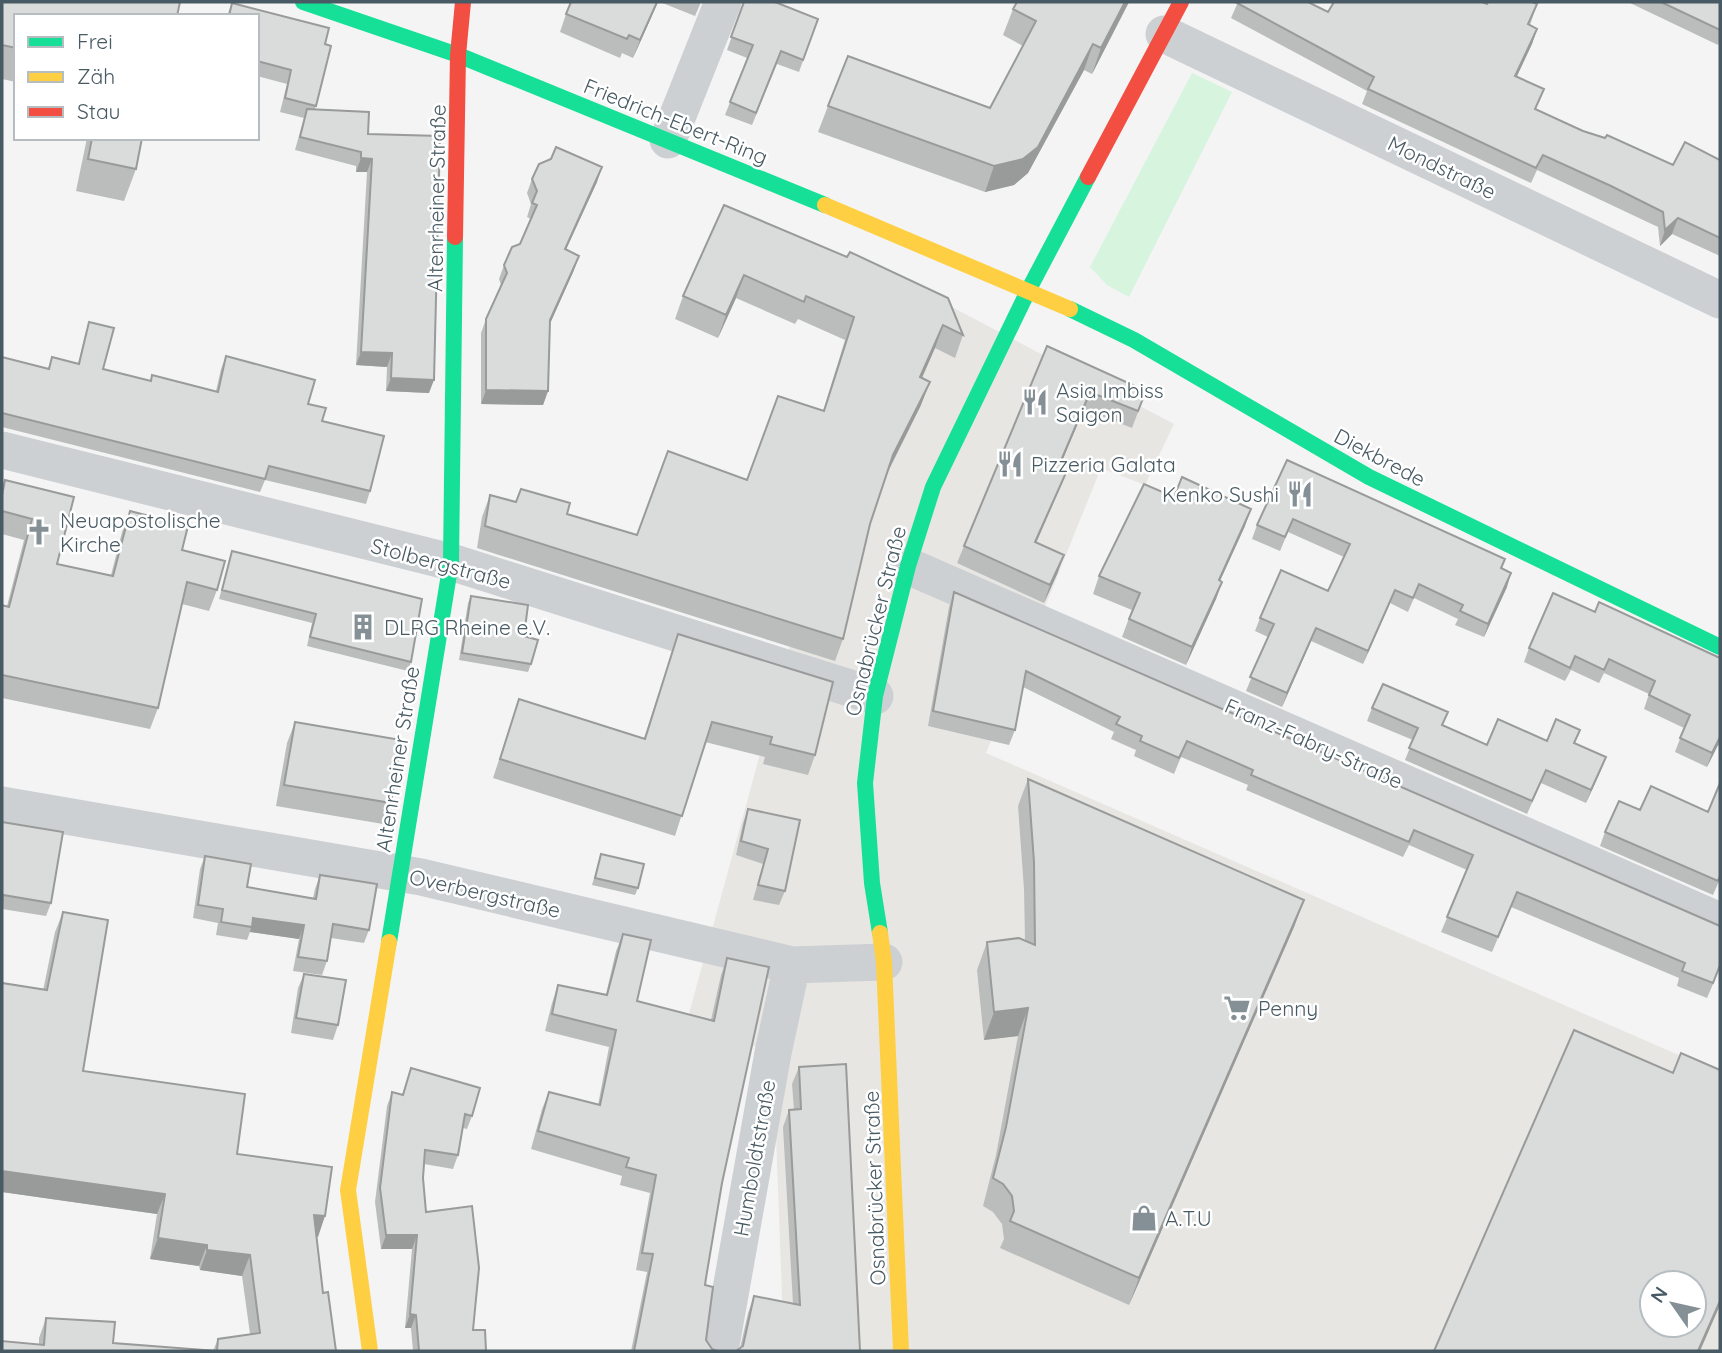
<svg xmlns="http://www.w3.org/2000/svg" width="1722" height="1353" font-family="Quicksand,sans-serif">
<style>
.commercial{fill:#e8e6e3;fill-rule:evenodd}
.green{fill:#d7f4df}
.lines{fill:none;stroke-linecap:round;stroke-linejoin:round}
.street{stroke:#cdd0d3;stroke-width:37}
.fast{stroke:#16e098;stroke-width:16}
.slow{stroke:#ffcf43;stroke-width:16}
.jam{stroke:#f24e42;stroke-width:16}
.wall{fill:#bbbdbd}
.shaded-wall{fill:#999a9a}
.building{fill:#dadcdc;stroke:#999a9a;stroke-width:2;fill-rule:evenodd}
.labels{text-anchor:middle;dominant-baseline:central;stroke-width:5;stroke-linejoin:round;paint-order:stroke}
.street-label{font-size:21px;fill:#485a63;stroke:#fff}
.poi-label{font-size:21px;fill:#485a63;stroke:#fff;text-anchor:start}
</style>
<rect width="100%" height="100%" fill="#f4f4f4"/>
<path class="commercial" d="M 891,275 L 1174,424 L 1145,485 L 1101,468 L 986,753 L 1720,1073 L 1720,1351 L 784,1351 L 773,1053 L 687,1021 ZM 1652,1283 L 1694,1283 L 1694,1325 L 1652,1325 Z"/>
<path class="green" d="M 1192,73 L 1232,92 L 1129,297 L 1107,285 L 1090,267 Z"/>
<g class="lines">
<path class="street" d="M 1164,34 L 1720,300
M 668,140 L 723,2
M 2,450 L 451,562 L 875,696
M 908,566 L 1720,921
M 2,805 L 421,877 L 792,965 L 884,962
M 720,1351 L 773,1053 L 792,965"/>
<path class="fast" d="M 303,2 L 458,55 L 825,205
M 1070,309 L 1134,340 L 1369,477 L 1720,647
M 880,933 L 872,883 L 865,783 L 875,696 L 908,566 L 933,487 L 1029,289 L 1088,177
M 389,942 L 451,562 L 455,237"/>
<path class="slow" d="M 825,205 L 1070,309
M 880,933 L 884,962 L 901,1351
M 370,1351 L 348,1190 L 389,942"/>
<path class="jam" d="M 1088,177 L 1181,2
M 455,237 L 458,55 L 463,2"/>
</g>
<path class="wall" d="M 2,2 L 16,16 L 16,82 L 2,79 Z
M 658,2 L 633,58 L 622,53 L 620,58 L 560,32 L 566,14 Z
M 660,2 L 701,2 L 695,16 Z
M 744,2 L 818,19 L 799,72 L 777,64 L 752,125 L 725,115 L 747,58 L 727,50 Z
M 1017,2 L 1129,2 L 1092,74 L 1084,70 L 1028,173 L 1014,185 L 985,192 L 818,132 L 828,106 L 990,108 L 1023,46 L 1003,35 L 1013,9 Z
M 1238,2 L 1328,12 L 1487,4 L 1537,4 L 1530,25 L 1537,29 L 1532,44 L 1517,76 L 1536,109 L 1583,131 L 1673,165 L 1720,160 L 1720,256 L 1672,234 L 1660,246 L 1658,227 L 1605,202 L 1537,170 L 1531,183 L 1362,104 L 1367,91 L 1231,18 Z
M 1628,2 L 1720,2 L 1720,40 L 1718,45 Z
M 232,3 L 325,44 L 315,110 L 368,134 L 429,393 L 386,391 L 387,367 L 356,365 L 367,172 L 356,172 L 356,166 L 295,150 L 304,118 L 280,112 L 287,84 L 257,76 L 257,16 L 227,16 Z
M 87,138 L 142,138 L 136,169 L 124,201 L 76,191 Z
M 532,179 L 597,182 L 566,250 L 574,270 L 550,323 L 548,391 L 543,405 L 481,404 L 481,333 L 486,319 L 501,285 L 499,279 L 504,265 L 520,244 L 531,219 L 527,217 L 531,204 L 527,193 Z
M 724,205 L 963,335 L 955,358 L 935,348 L 922,378 L 921,405 L 887,474 L 870,524 L 843,639 L 835,661 L 477,548 L 482,517 L 490,495 L 516,502 L 567,514 L 637,535 L 747,480 L 823,411 L 845,340 L 798,319 L 795,324 L 736,298 L 718,338 L 675,319 L 683,296 Z
M 89,322 L 103,369 L 150,381 L 152,375 L 216,391 L 221,369 L 226,356 L 308,404 L 322,421 L 370,491 L 366,504 L 265,480 L 260,492 L 2,427 L 2,357 L 48,369 L 52,357 L 78,364 L 85,335 Z
M 1047,346 L 1146,391 L 1132,428 L 1084,409 L 1061,463 L 1062,483 L 1036,543 L 1058,572 L 1044,603 L 957,563 Z
M 1287,460 L 1505,559 L 1502,569 L 1507,587 L 1484,637 L 1455,625 L 1458,619 L 1414,598 L 1408,612 L 1390,603 L 1363,664 L 1311,641 L 1282,707 L 1246,691 L 1268,637 L 1255,631 L 1260,618 L 1328,591 L 1344,557 L 1288,532 L 1280,551 L 1252,539 L 1257,525 Z
M 5,480 L 74,497 L 57,564 L 111,575 L 122,532 L 130,511 L 182,550 L 217,590 L 209,611 L 182,604 L 158,708 L 150,729 L 2,698 L 2,605 L 7,606 L 24,540 L 2,534 L 2,490 Z
M 1245,526 L 1220,581 L 1222,582 L 1216,599 L 1186,665 L 1122,637 L 1132,610 L 1093,594 L 1099,576 Z
M 232,551 L 411,662 L 408,671 L 307,646 L 312,623 L 219,599 Z
M 954,592 L 1720,968 L 1707,998 L 1677,986 L 1679,978 L 1511,907 L 1492,952 L 1441,932 L 1467,870 L 1409,845 L 1403,857 L 1246,790 L 1248,785 L 1181,757 L 1174,774 L 1134,756 L 1136,750 L 1111,739 L 1114,732 L 1023,687 L 1015,730 L 1009,745 L 928,726 L 949,607 Z
M 471,596 L 524,636 L 531,664 L 528,672 L 459,660 L 468,603 Z
M 1595,612 L 1720,658 L 1720,746 L 1718,745 L 1707,767 L 1675,752 L 1684,728 L 1644,709 L 1649,694 L 1604,673 L 1599,683 L 1571,670 L 1565,681 L 1524,662 L 1529,648 Z
M 678,634 L 815,755 L 808,775 L 763,764 L 765,757 L 705,742 L 675,836 L 493,778 L 519,699 L 644,738 Z
M 1372,708 L 1443,725 L 1487,745 L 1547,741 L 1575,744 L 1601,770 L 1586,803 L 1541,783 L 1527,814 L 1405,760 L 1413,740 L 1367,721 Z
M 295,722 L 391,803 L 383,824 L 276,806 L 287,743 Z
M 1028,779 L 1304,900 L 1294,927 L 1129,1305 L 1000,1248 L 1004,1239 L 1002,1224 L 993,1212 L 983,1206 L 996,1155 L 1018,1036 L 984,1040 L 977,970 L 987,942 L 1025,941 L 1024,889 L 1018,806 Z
M 748,809 L 800,820 L 785,891 L 779,905 L 753,900 L 763,864 L 736,855 L 743,823 Z
M 1640,810 L 1708,812 L 1720,879 L 1713,895 L 1600,846 L 1605,832 Z
M 2,822 L 51,903 L 46,916 L 2,909 Z
M 601,854 L 638,888 L 635,895 L 592,885 Z
M 205,856 L 247,887 L 313,898 L 315,889 L 320,875 L 369,930 L 364,943 L 331,938 L 327,961 L 322,975 L 293,971 L 299,939 L 250,932 L 247,940 L 216,935 L 218,923 L 193,918 L 200,869 Z
M 63,912 L 83,1071 L 237,1154 L 318,1237 L 316,1236 L 323,1293 L 336,1351 L 2,1351 L 39,1344 L 39,1338 L 46,1318 L 113,1343 L 213,1351 L 218,1339 L 250,1334 L 242,1276 L 200,1270 L 199,1266 L 150,1259 L 157,1214 L 2,1192 L 55,932 Z
M 623,934 L 637,1001 L 711,1020 L 721,975 L 727,958 L 722,1183 L 705,1285 L 706,1340 L 712,1349 L 717,1351 L 631,1351 L 647,1272 L 636,1270 L 650,1193 L 620,1185 L 622,1176 L 531,1149 L 542,1109 L 549,1092 L 598,1105 L 609,1047 L 545,1031 L 552,1003 L 558,985 L 606,994 L 616,951 Z
M 304,974 L 338,1025 L 333,1040 L 291,1033 L 298,988 Z
M 799,1067 L 860,1351 L 740,1348 L 748,1313 L 754,1296 L 793,1304 L 783,1127 L 789,1110 L 794,1110 L 792,1084 Z
M 411,1068 L 472,1116 L 467,1129 L 463,1128 L 458,1155 L 453,1169 L 424,1164 L 423,1178 L 426,1212 L 473,1330 L 486,1351 L 413,1351 L 411,1328 L 405,1328 L 412,1249 L 381,1249 L 375,1202 L 387,1106 L 392,1092 L 402,1095 Z"/>
<path class="shaded-wall" d="M 657,2 L 658,2 L 633,58 L 640,40 Z
M 1125,2 L 1129,2 L 1092,74 L 1101,48 Z
M 1537,29 L 1532,44 L 1510,91 L 1515,76 Z
M 1093,44 L 1084,70 L 1028,173 L 1014,185 L 985,192 L 994,166 Z
M 361,158 L 372,159 L 367,172 L 356,172 Z
M 602,167 L 597,182 L 559,264 L 565,249 Z
M 1678,218 L 1672,234 L 1660,246 L 1665,230 Z
M 579,256 L 574,270 L 545,335 L 550,320 Z
M 744,275 L 736,298 L 718,338 L 726,315 Z
M 943,325 L 935,348 L 912,400 L 920,377 Z
M 361,352 L 392,353 L 387,367 L 356,365 Z
M 391,378 L 434,380 L 429,393 L 386,391 Z
M 930,382 L 921,405 L 885,477 L 893,455 Z
M 486,390 L 548,391 L 543,405 L 481,404 Z
M 1090,392 L 1084,409 L 1054,480 L 1060,463 Z
M 1069,466 L 1062,483 L 1029,559 L 1035,542 Z
M 1251,509 L 1245,526 L 1212,598 L 1219,580 Z
M 1064,555 L 1058,572 L 1044,603 L 1050,585 Z
M 1511,573 L 1507,587 L 1484,637 L 1488,624 Z
M 1222,582 L 1216,599 L 1186,665 L 1192,647 Z
M 1395,590 L 1390,603 L 1363,664 L 1368,651 Z
M 1316,628 L 1311,641 L 1282,707 L 1287,693 Z
M 1720,737 L 1718,745 L 1707,767 L 1712,753 Z
M 1606,757 L 1601,770 L 1586,803 L 1591,790 Z
M 1304,900 L 1294,927 L 1129,1305 L 1139,1278 Z
M 253,918 L 304,925 L 299,939 L 250,932 Z
M 1028,1008 L 1018,1036 L 984,1040 L 994,1012 Z
M 2,1171 L 165,1194 L 157,1214 L 2,1192 Z
M 314,1215 L 325,1216 L 318,1237 L 306,1235 Z
M 386,1235 L 417,1235 L 412,1249 L 381,1249 Z
M 158,1238 L 207,1245 L 199,1266 L 150,1259 Z
M 207,1250 L 250,1255 L 242,1276 L 200,1270 Z
M 1720,1301 L 1720,1305 L 1700,1351 L 1698,1351 Z
M 410,1314 L 416,1315 L 411,1328 L 405,1328 Z"/>
<path class="building" d="M 2,2 L 180,2 L 177,16 L 16,16 L 16,48 L 2,45 Z
M 571,2 L 657,2 L 640,40 L 629,35 L 627,39 L 566,14 Z
M 744,2 L 775,2 L 818,19 L 803,60 L 781,51 L 756,113 L 730,102 L 753,45 L 731,37 Z
M 1017,2 L 1125,2 L 1101,48 L 1093,44 L 1038,147 L 1023,159 L 994,166 L 828,106 L 848,56 L 990,108 L 1036,21 L 1013,9 Z
M 1238,2 L 1308,2 L 1328,12 L 1334,2 L 1482,2 L 1487,4 L 1488,2 L 1532,2 L 1537,4 L 1528,24 L 1537,29 L 1515,76 L 1544,89 L 1535,109 L 1583,131 L 1605,138 L 1607,135 L 1673,165 L 1685,142 L 1720,160 L 1720,238 L 1678,218 L 1665,230 L 1663,212 L 1611,186 L 1543,155 L 1536,168 L 1368,89 L 1374,77 L 1237,3 Z
M 1661,2 L 1720,2 L 1720,30 Z
M 232,3 L 329,28 L 325,44 L 331,46 L 316,106 L 285,98 L 291,70 L 257,61 L 257,16 L 229,16 Z
M 307,109 L 369,112 L 368,134 L 440,136 L 434,380 L 391,378 L 392,353 L 361,352 L 372,159 L 361,158 L 361,152 L 300,137 Z
M 92,138 L 142,138 L 136,169 L 88,159 Z
M 556,147 L 602,167 L 565,249 L 579,256 L 550,320 L 548,391 L 486,390 L 486,319 L 507,273 L 504,265 L 512,247 L 520,244 L 537,205 L 532,203 L 537,191 L 532,179 L 539,164 L 551,159 Z
M 724,205 L 847,257 L 850,252 L 948,298 L 963,335 L 943,325 L 920,377 L 930,382 L 893,455 L 870,524 L 843,639 L 485,526 L 490,495 L 516,502 L 521,489 L 570,503 L 567,514 L 637,535 L 668,451 L 747,480 L 778,396 L 824,411 L 854,317 L 806,296 L 804,302 L 744,275 L 726,315 L 683,296 Z
M 89,322 L 114,328 L 103,369 L 151,381 L 152,375 L 218,392 L 226,356 L 315,380 L 308,404 L 326,408 L 322,421 L 384,436 L 370,491 L 269,466 L 265,479 L 2,413 L 2,357 L 49,369 L 52,357 L 79,364 Z
M 1047,346 L 1146,391 L 1138,411 L 1090,392 L 1060,463 L 1069,466 L 1035,542 L 1064,555 L 1050,585 L 964,546 Z
M 1287,460 L 1505,559 L 1501,568 L 1511,573 L 1488,624 L 1460,611 L 1463,605 L 1419,584 L 1413,598 L 1395,590 L 1368,651 L 1316,628 L 1287,693 L 1250,677 L 1274,624 L 1260,618 L 1281,570 L 1328,591 L 1350,544 L 1293,519 L 1285,537 L 1257,525 Z
M 1182,477 L 1251,509 L 1219,580 L 1222,582 L 1192,647 L 1129,619 L 1140,593 L 1099,576 L 1144,484 L 1174,497 Z
M 5,480 L 74,497 L 57,564 L 113,576 L 130,511 L 188,526 L 182,550 L 225,561 L 217,590 L 187,582 L 158,708 L 2,675 L 2,605 L 9,607 L 32,519 L 2,511 L 2,495 Z
M 232,551 L 422,599 L 411,662 L 310,637 L 316,614 L 222,590 Z
M 954,592 L 1720,926 L 1720,965 L 1713,983 L 1682,971 L 1685,963 L 1517,892 L 1498,937 L 1447,917 L 1473,855 L 1414,830 L 1409,842 L 1251,775 L 1253,770 L 1187,741 L 1179,758 L 1140,741 L 1142,736 L 1116,724 L 1120,717 L 1026,671 L 1015,730 L 933,711 Z
M 1553,593 L 1595,612 L 1599,602 L 1720,658 L 1720,737 L 1712,753 L 1680,738 L 1690,715 L 1649,695 L 1655,681 L 1609,659 L 1604,670 L 1575,656 L 1570,668 L 1529,648 Z
M 471,596 L 528,605 L 524,636 L 538,640 L 531,664 L 462,653 Z
M 678,634 L 833,682 L 815,755 L 770,744 L 772,737 L 712,722 L 682,816 L 500,759 L 519,699 L 645,739 Z
M 1383,684 L 1448,712 L 1442,725 L 1487,745 L 1498,719 L 1547,741 L 1556,719 L 1580,730 L 1574,743 L 1606,757 L 1591,790 L 1546,770 L 1532,801 L 1409,748 L 1418,728 L 1372,708 Z
M 295,722 L 401,740 L 391,803 L 284,785 Z
M 1028,779 L 1304,900 L 1139,1278 L 1010,1221 L 1014,1211 L 1012,1196 L 1003,1184 L 993,1178 L 1006,1127 L 1028,1008 L 994,1012 L 987,942 L 1019,938 L 1035,945 L 1034,862 Z
M 1720,783 L 1720,876 L 1718,881 L 1605,832 L 1619,801 L 1640,810 L 1651,786 L 1708,812 Z
M 748,809 L 800,820 L 785,891 L 758,885 L 768,849 L 741,841 Z
M 2,822 L 63,832 L 51,903 L 3,895 L 2,904 Z
M 601,854 L 644,864 L 638,888 L 595,878 Z
M 205,856 L 251,864 L 247,887 L 316,899 L 320,875 L 377,884 L 369,930 L 333,924 L 327,961 L 298,957 L 304,925 L 253,918 L 252,927 L 221,922 L 223,909 L 198,905 Z
M 63,912 L 108,920 L 83,1071 L 245,1094 L 237,1154 L 332,1167 L 325,1216 L 314,1215 L 323,1293 L 328,1292 L 336,1351 L 2,1351 L 2,1341 L 44,1345 L 46,1318 L 115,1322 L 113,1343 L 217,1351 L 218,1339 L 260,1333 L 250,1255 L 207,1250 L 207,1245 L 158,1238 L 165,1194 L 2,1171 L 2,983 L 47,990 Z
M 623,934 L 651,940 L 637,1001 L 714,1021 L 727,958 L 769,967 L 722,1183 L 706,1278 L 705,1285 L 713,1287 L 706,1340 L 712,1349 L 717,1351 L 634,1351 L 653,1254 L 642,1253 L 656,1175 L 626,1167 L 629,1158 L 538,1131 L 549,1092 L 600,1105 L 616,1030 L 552,1014 L 558,985 L 607,995 Z
M 304,974 L 346,980 L 338,1025 L 296,1018 Z
M 1574,1030 L 1673,1073 L 1681,1053 L 1720,1070 L 1720,1301 L 1698,1351 L 1434,1351 ZM 1652,1283 L 1694,1283 L 1694,1325 L 1652,1325 Z
M 846,1064 L 860,1351 L 736,1351 L 743,1346 L 754,1296 L 800,1305 L 789,1110 L 801,1109 L 799,1067 Z
M 411,1068 L 480,1088 L 472,1116 L 465,1114 L 458,1155 L 425,1150 L 423,1178 L 426,1212 L 472,1206 L 479,1268 L 473,1330 L 485,1330 L 486,1351 L 419,1351 L 416,1315 L 410,1314 L 417,1235 L 386,1235 L 380,1188 L 392,1092 L 403,1095 Z"/>
<defs>
<g id="restaurant-bare" transform="scale(2.1)"><path d="M-5-6h1v4h1v-4h1v4h1v-4h1v5L-1.5 .5V6h-2V.5L-5-1ZM5-6V6H3V1.5H1.5Q1.5-4 5-6Z" fill="#849096" stroke="#fff" stroke-width="2.5" paint-order="stroke"/></g>
<g id="church-bare" transform="scale(2.1)"><path d="M-1.2-6h2.4v3.5h3.3v2.4h-3.3V6h-2.4V-.1h-3.3v-2.4h3.3Z" fill="#849096" stroke="#fff" stroke-width="2.5" paint-order="stroke"/></g>
<g id="building-bare" transform="scale(2.1)"><path d="M-4-6H4V6H1V3H-1V6H-4ZM-2.5-4.3h1.7v1.8h-1.7ZM.8-4.3h1.7v1.8H.8ZM-2.5-1h1.7V.8h-1.7ZM.8-1h1.7V.8H.8Z" fill="#849096" stroke="#fff" stroke-width="2.5" paint-order="stroke"/></g>
<g id="supermarket-bare" transform="scale(2.1)"><path d="M-6-5.5h2.5l.6 2H6L4.5 2H-2.5L-4.4-4H-6ZM-1.5 3.2a1.3 1.3 0 1 0 .1 0ZM3 3.2a1.3 1.3 0 1 0 .1 0Z" fill="#849096" stroke="#fff" stroke-width="2.5" paint-order="stroke"/></g>
<g id="shop-bare" transform="scale(2.1)"><path d="M-5-2.5h2.3a2.7 3.5 0 0 1 5.4 0H5L5.5 6h-11ZM-1.5-2.5h3a1.5 2.3 0 0 0-3 0Z" fill="#849096" stroke="#fff" stroke-width="2.5" paint-order="stroke"/></g>
</defs>
<g fill-rule="evenodd">
<use href="#restaurant-bare" x="1035" y="402"/>
<use href="#restaurant-bare" x="1010" y="464"/>
<use href="#restaurant-bare" x="1300" y="494"/>
<use href="#church-bare" x="39" y="532"/>
<use href="#building-bare" x="363" y="627"/>
<use href="#supermarket-bare" x="1237" y="1008"/>
<use href="#shop-bare" x="1144" y="1218"/>
</g>
<g class="labels">
<g class="street-label">
<text transform="translate(676 121) rotate(22)">Friedrich-Ebert-Ring</text>
<text transform="translate(1442 167) rotate(26)">Mondstraße</text>
<text transform="translate(436 198) rotate(-89)">Altenrheiner Straße</text>
<text transform="translate(1380 457) rotate(28)">Diekbrede</text>
<text transform="translate(441 563) rotate(15)">Stolbergstraße</text>
<text transform="translate(875 621) rotate(-76)">Osnabrücker Straße</text>
<text transform="translate(1314 743) rotate(24)">Franz-Fabry-Straße</text>
<text transform="translate(397 759) rotate(-81)">Altenrheiner Straße</text>
<text transform="translate(485 893) rotate(13)">Overbergstraße</text>
<text transform="translate(754 1158) rotate(-80)">Humboldtstraße</text>
<text transform="translate(874 1188) rotate(-92)">Osnabrücker Straße</text>
</g>
<g class="poi-label">
<text x="1056" y="390">Asia Imbiss<tspan x="1056" dy="24">Saigon</tspan></text>
<text x="1031" y="464">Pizzeria Galata</text>
<text x="1279" y="494" text-anchor="end">Kenko Sushi</text>
<text x="60" y="520">Neuapostolische<tspan x="60" dy="24">Kirche</tspan></text>
<text x="384" y="627">DLRG Rheine e.V.</text>
<text x="1258" y="1008">Penny</text>
<text x="1165" y="1218">A.T.U</text>
</g>
</g>
<rect width="1722" height="1353" fill="none" stroke="#485a63" stroke-width="7"/>
<rect x="14" y="14" width="245" height="126" fill="#ffffff" stroke="#b6bdc1" stroke-width="2"/>
<rect x="28" y="37" width="35" height="10" fill="#16e098" stroke="#b6bdc1" stroke-width="2"/>
<text x="77" y="49" font-size="21" fill="#485a63">Frei</text>
<rect x="28" y="72" width="35" height="10" fill="#ffcf43" stroke="#b6bdc1" stroke-width="2"/>
<text x="77" y="84" font-size="21" fill="#485a63">Zäh</text>
<rect x="28" y="107" width="35" height="10" fill="#f24e42" stroke="#b6bdc1" stroke-width="2"/>
<text x="77" y="119" font-size="21" fill="#485a63">Stau</text>
<g transform="translate(1673 1304) rotate(304)"><circle r="33" fill="#ffffff" stroke="#b6bdc1" stroke-width="2"/>
<path d="M0-5L12 26L0 18L-12 26Z" fill="#849096"/>
<text y="-10" font-size="19" font-weight="bold" text-anchor="middle" fill="#485a63">N</text>
</g>
</svg>
